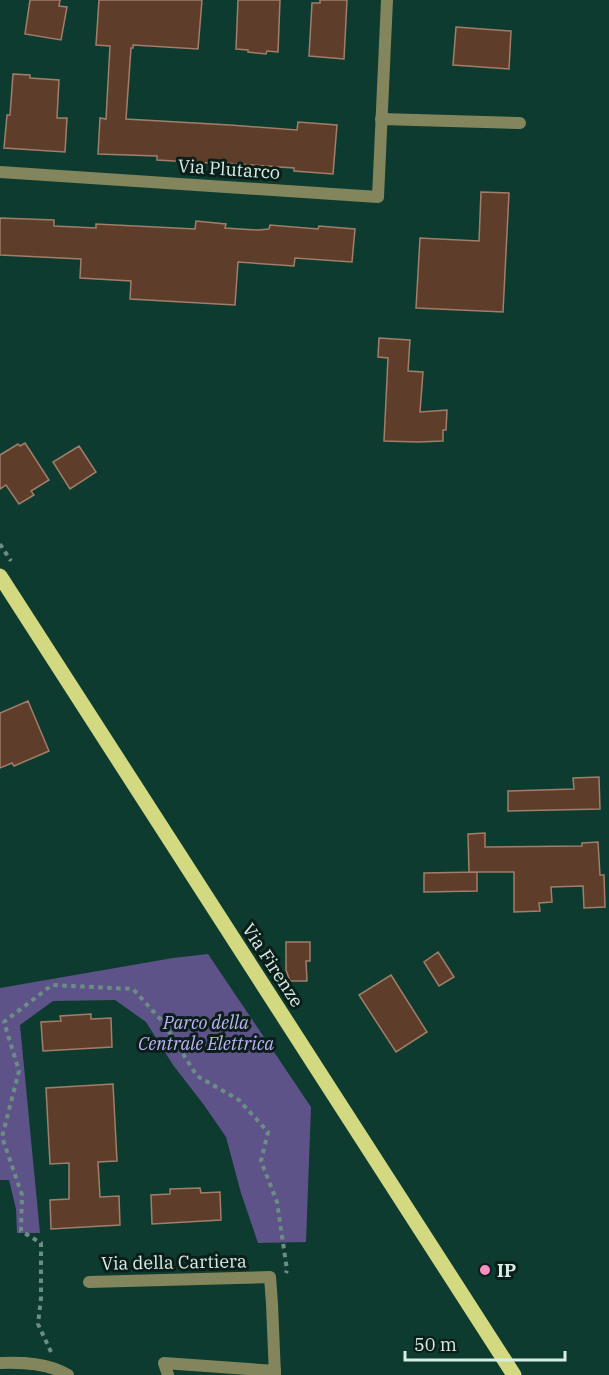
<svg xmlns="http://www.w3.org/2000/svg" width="609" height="1375" font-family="'IBM Plex Serif',serif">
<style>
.green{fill:#5d5388}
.building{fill:#5e3e2b;stroke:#a17e69;stroke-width:1.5}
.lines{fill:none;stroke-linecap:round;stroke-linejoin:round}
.path{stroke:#6b8e84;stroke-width:4;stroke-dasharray:4.5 4.5;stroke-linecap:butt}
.lane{stroke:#83865c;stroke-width:12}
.street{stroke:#83865c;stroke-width:12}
.primary{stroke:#d3d980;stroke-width:15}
.poi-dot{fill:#fc8fc1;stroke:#0c1e19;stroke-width:2}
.labels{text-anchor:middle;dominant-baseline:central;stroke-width:6;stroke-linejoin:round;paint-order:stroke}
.street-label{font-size:18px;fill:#d7eee6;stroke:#0c1e19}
.park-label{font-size:18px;font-style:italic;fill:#bfb3f9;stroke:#0c1e19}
.poi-label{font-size:18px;font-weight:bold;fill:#d7eee6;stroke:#0c1e19;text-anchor:start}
</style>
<rect width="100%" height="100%" fill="#0d3b2f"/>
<path class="green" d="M 208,954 L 311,1107 L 306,1242 L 258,1243 L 241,1193 L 226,1137 L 204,1105 L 173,1065 L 146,1022 L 115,1000 L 53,1001 L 20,1025 L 40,1233 L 17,1233 L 16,1209 L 9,1180 L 0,1180 L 0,988 L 173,958 Z"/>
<path class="building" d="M 30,0 L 60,0 L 59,6 L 67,7 L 61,40 L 25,34 Z
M 99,0 L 202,0 L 198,49 L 133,45 L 133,48 L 131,48 L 126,119 L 230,125 L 297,130 L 298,122 L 337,125 L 333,174 L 294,171 L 294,168 L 208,162 L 208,163 L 157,160 L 157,156 L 98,154 L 100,118 L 106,119 L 110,46 L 96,45 Z
M 238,0 L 280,0 L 278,52 L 267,51 L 266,54 L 248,52 L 248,50 L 236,49 Z
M 320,0 L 347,0 L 344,59 L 309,56 L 312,3 L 320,3 Z
M 456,27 L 511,31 L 509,69 L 453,65 Z
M 13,74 L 30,75 L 30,78 L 59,80 L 57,118 L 67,118 L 65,152 L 4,148 L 7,115 L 10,115 Z
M 481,192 L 509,193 L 503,312 L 416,308 L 420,238 L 479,241 Z
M 0,218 L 54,220 L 54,226 L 96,228 L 96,224 L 195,229 L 196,221 L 226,224 L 225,228 L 258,230 L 269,229 L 270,225 L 318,229 L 319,226 L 355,229 L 352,262 L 295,258 L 294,266 L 238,262 L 235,305 L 130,299 L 131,281 L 80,278 L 81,259 L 0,255 Z
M 379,338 L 410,340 L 408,371 L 423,372 L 420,412 L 447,410 L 446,430 L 443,430 L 443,441 L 418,442 L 384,441 L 388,358 L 378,357 Z
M 25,443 L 49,480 L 31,491 L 34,495 L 19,504 L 6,485 L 0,489 L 0,455 L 18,444 L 20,446 Z
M 79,446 L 96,472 L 70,489 L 53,462 Z
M 28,701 L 49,751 L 14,766 L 12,763 L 0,768 L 0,713 Z
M 599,777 L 600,809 L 508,811 L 508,791 L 574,789 L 573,778 Z
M 485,833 L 485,847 L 582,846 L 582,843 L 598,842 L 600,875 L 604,875 L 605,907 L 584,908 L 583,886 L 551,887 L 552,902 L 539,903 L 540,911 L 514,912 L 514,872 L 469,872 L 468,834 Z
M 477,872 L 477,891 L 424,892 L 424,873 Z
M 286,942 L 310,942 L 310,961 L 306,961 L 307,981 L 290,981 L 286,970 Z
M 438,952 L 454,977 L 439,986 L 424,962 Z
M 391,975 L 427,1032 L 396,1052 L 359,995 Z
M 91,1014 L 91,1019 L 111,1018 L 112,1047 L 43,1051 L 41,1022 L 61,1021 L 60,1016 Z
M 113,1084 L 117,1161 L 98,1162 L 100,1197 L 119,1196 L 120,1225 L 51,1229 L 50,1200 L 69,1199 L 69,1163 L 50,1164 L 46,1088 Z
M 200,1188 L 201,1193 L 220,1192 L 221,1220 L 152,1224 L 151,1195 L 170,1194 L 170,1189 Z"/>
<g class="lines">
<path class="path" d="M 0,544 L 11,561
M 51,1352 L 38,1324 L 41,1298 L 41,1243 L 21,1231 L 22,1195 L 2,1137 L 19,1071 L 4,1022 L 52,985 L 133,989 L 163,1022 L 197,1076 L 239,1100 L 268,1132 L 261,1161 L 277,1202 L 287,1270 L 286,1273"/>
<path class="lane" d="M 381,119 L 520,123
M 168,1375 L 164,1363 L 275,1371"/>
<path class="street" d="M 0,172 L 378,197 L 387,0
M 89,1282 L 270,1277 L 272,1304 L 275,1375
M 0,1363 C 23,1362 48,1363 68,1375"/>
<path class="primary" d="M 0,576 L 514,1375"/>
</g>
<circle class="poi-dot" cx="485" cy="1270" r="6"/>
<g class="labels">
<g class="street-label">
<text transform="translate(229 169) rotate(4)">Via Plutarco</text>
<text transform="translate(273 965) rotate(57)">Via Firenze</text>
<text transform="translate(174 1262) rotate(-1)">Via della Cartiera</text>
</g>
<g class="park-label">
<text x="206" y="1022">Parco della<tspan x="206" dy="21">Centrale Elettrica</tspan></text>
</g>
<g class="poi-label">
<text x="497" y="1270">IP</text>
</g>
</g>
<path d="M405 1351v9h160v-9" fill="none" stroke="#d7eee6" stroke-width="3"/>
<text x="414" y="1351" font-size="18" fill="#d7eee6" stroke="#0c1e19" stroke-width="4.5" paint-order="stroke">50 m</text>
</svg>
